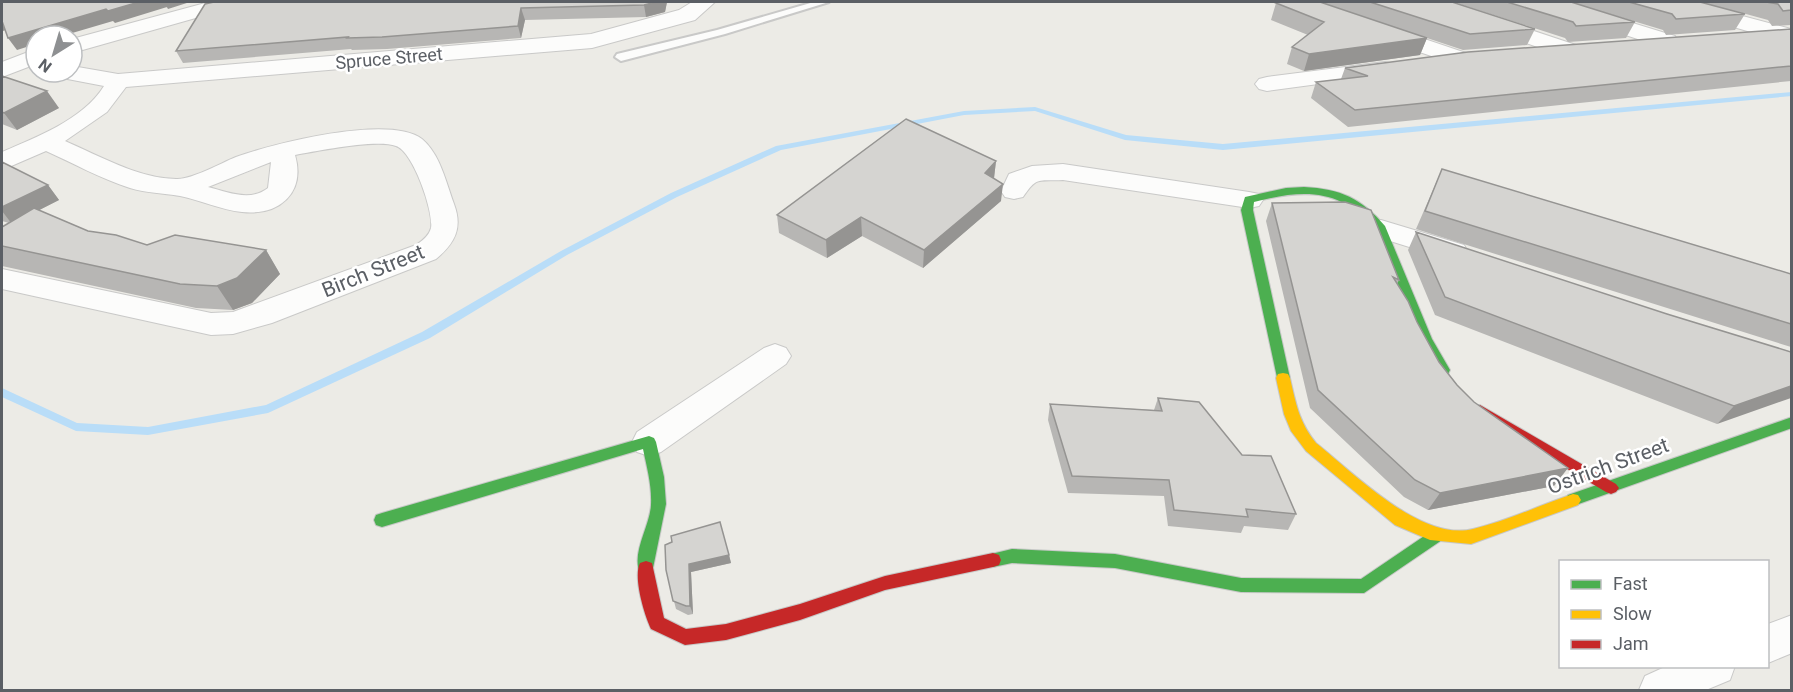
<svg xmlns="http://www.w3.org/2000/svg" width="1793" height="692" font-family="Roboto,sans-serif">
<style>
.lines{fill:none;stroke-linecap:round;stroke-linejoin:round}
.stream{fill:#b9ddf8;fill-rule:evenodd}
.lane-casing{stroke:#c9c9c8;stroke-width:4}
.street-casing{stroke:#c9c9c8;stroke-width:2}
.fast-casing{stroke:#c7c8c7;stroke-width:2}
.slow-casing{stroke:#c7c8c7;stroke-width:2}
.jam-casing{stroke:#c7c8c7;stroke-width:2}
.lane{fill:#fcfcfb;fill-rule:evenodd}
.street{fill:#fcfcfb;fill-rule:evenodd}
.fast{fill:#4caf50;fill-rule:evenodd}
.slow{fill:#ffc107;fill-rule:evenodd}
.jam{fill:#c62828;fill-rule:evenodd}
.wall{fill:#b7b6b4}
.shaded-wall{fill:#959492}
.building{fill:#d5d4d1;stroke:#959492;stroke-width:1.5}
.labels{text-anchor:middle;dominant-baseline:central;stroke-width:5;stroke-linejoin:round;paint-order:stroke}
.far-street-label{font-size:18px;fill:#5b5f65;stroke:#fff}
.street-label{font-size:21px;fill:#5b5f65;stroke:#fff}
</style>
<rect width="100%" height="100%" fill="#ecebe6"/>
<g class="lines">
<path class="stream" d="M 1792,92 L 1792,96 L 1223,150 L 1125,140 L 1035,111 L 964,115 L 781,150 L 677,197 L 567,255 L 430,338 L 268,413 L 148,435 L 76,431 L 2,397 L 2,388 L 77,423 L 148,427 L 266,405 L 422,332 L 561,251 L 671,193 L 776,146 L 964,111 L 1035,107 L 1126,135 L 1223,144 Z"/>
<g class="lane-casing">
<path id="lane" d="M 814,2 L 829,2 L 725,34 L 621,61 L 615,57 L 617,54 L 717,30 Z"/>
</g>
<g class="street-casing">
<path id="street" d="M 209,2 L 241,2 L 238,6 L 72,53 L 72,39 Z
M 692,2 L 715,2 L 695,20 L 592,48 L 126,87 L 107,112 L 65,141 C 100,156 137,178 176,179 C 191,180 221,163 236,157 C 272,144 389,114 422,139 C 440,154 446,182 454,204 C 463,228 455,243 436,259 L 272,323 L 233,334 L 211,335 L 2,289 L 2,269 L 211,313 L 233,312 L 416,245 C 422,241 429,236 431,228 C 434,212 413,151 396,146 C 376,139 318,151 295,155 C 306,193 279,216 242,212 C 221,210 200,200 180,196 C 163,193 146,193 130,188 C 101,179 73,163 46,151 L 2,170 L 2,152 C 36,137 83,120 104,86 L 57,77 L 53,72 L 72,72 L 72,66 L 118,74 L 591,34 L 679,10 ZM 271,162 L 268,188 C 250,202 228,192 208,187 Z
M 1418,2 L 1447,2 L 1576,45 L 1579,50 L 1576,55 L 1568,57 L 1560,55 L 1421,6 Z
M 1534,2 L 1564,2 L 1675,36 L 1678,41 L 1675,46 L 1667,48 L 1659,46 L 1537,6 Z
M 1658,2 L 1690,2 L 1791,29 L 1792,38 L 1783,41 L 1775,39 L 1661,6 Z
M 1383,25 L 1469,54 L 1472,59 L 1469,64 L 1461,66 L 1375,37 L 1372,32 L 1375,27 Z
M 36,49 L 36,64 L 2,77 L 2,62 Z
M 1385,62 L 1393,64 L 1397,69 L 1393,74 L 1267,91 L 1259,89 L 1255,84 L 1259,79 L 1267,77 Z
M 1063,164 L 1249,192 L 1259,194 L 1263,200 L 1259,206 L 1249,208 L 1063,180 C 1038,181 1037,176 1023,197 L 1014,199 L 1005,197 L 1001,191 L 1009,174 L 1032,166 Z
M 1381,220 L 1464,245 L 1468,252 L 1464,259 L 1454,261 L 1371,235 L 1367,229 L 1371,223 Z
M 775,344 L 786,348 L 791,356 L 786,364 L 661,452 L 649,456 L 637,452 L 632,442 L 637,432 L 764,348 Z
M 1792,615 L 1792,653 L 1768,663 L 1768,624 Z
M 1667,666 L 1735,666 L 1730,680 L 1706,690 L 1639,690 L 1645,676 Z"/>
</g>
<g class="fast-casing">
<path id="fast" d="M 1304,187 C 1341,189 1361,198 1385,226 L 1432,339 L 1450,370 L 1448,374 L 1438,374 L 1418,339 L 1375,230 C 1341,188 1304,189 1254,202 L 1253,210 L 1290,378 L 1288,382 L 1278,382 L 1241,210 L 1245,197 L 1286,188 Z
M 1792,417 L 1792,428 L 1573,506 L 1568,505 L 1565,500 L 1568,495 Z
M 649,436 L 654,438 L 656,442 L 664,477 L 666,504 L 652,573 L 646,575 L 640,573 C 631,553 650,526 651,505 C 652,486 647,468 643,449 L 382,527 L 376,525 L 374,520 L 376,515 L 382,513 Z
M 1436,528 L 1442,530 L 1444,535 L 1442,540 L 1364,593 L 1241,592 L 1115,568 L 1012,563 L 993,567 L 987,565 L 985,560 L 987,555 L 1012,549 L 1115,554 L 1241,578 L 1361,579 Z"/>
</g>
<g class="slow-casing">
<path id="slow" d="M 1283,373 L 1288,374 L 1290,378 C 1296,404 1299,422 1316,443 C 1354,473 1421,542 1473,529 C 1507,521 1540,505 1573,494 L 1578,495 L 1581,500 L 1578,505 L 1471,544 L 1430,540 L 1395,525 L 1306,451 L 1291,431 L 1284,414 L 1276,378 L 1278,374 Z"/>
</g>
<g class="jam-casing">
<path id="jam" d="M 1480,405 L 1616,484 L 1619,488 L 1616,492 L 1611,494 L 1606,492 L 1475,414 L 1473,410 L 1475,406 Z
M 993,553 L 999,555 L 1001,560 L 999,565 L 993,567 L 885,590 L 800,620 L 726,640 L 685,645 L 651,629 C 644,614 633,577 640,563 L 646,561 L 652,563 L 664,618 L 686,629 L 726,624 L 800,604 L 885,576 Z"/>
</g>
<use href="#lane" class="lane"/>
<use href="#street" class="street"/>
<use href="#fast" class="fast"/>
<use href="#slow" class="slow"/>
<use href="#jam" class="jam"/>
</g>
<path class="wall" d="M 214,2 L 667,2 L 665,12 L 646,17 L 525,20 L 521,38 L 387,49 L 352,50 L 351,49 L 183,63 L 176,51 Z
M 1279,2 L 1452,2 L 1535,29 L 1527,45 L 1463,50 L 1382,23 L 1427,38 L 1420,55 L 1304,71 L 1287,64 L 1292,47 L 1308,35 L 1271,20 L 1276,3 Z
M 1453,2 L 1791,2 L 1791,25 L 1772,26 L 1768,20 L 1735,11 L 1745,14 L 1735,30 L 1666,35 L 1663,30 L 1587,7 L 1635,22 L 1626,38 L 1568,42 L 1565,38 Z
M 1791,29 L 1791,81 L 1348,127 L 1311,98 L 1316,82 L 1341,79 L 1345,68 Z
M 2,76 L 59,108 L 17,130 L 2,124 Z
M 996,161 L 994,178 L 1001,201 L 923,268 L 862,236 L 827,258 L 779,233 L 777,215 Z
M 2,162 L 48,185 L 59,200 L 39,210 L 88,231 L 147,245 L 266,250 L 280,274 L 252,303 L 233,310 L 196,308 L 2,266 L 2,227 L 9,223 L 2,221 Z
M 1442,169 L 1791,274 L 1791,347 L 1416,229 Z
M 1272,203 L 1399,280 L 1397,284 L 1417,322 L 1439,362 L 1457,385 L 1554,486 L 1428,510 L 1404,497 L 1310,408 L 1266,221 Z
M 1416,232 L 1667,314 L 1791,352 L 1717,424 L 1435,315 L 1408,250 Z
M 1158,398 L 1242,455 L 1296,514 L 1288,530 L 1244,526 L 1241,533 L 1168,526 L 1164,496 L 1068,493 L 1048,420 L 1050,404 L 1154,410 Z
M 729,555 L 731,563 L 691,572 L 693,614 L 688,615 L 676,609 L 666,570 Z"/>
<path class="shaded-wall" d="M 139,2 L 164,2 L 167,7 L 115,23 L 113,21 L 62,36 L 36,36 L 36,44 L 17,50 L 8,38 L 106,9 Z
M 164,2 L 190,2 L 168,9 Z
M 656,2 L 667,2 L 665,12 L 646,17 L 644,5 Z
M 521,8 L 525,20 L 521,38 L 518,26 Z
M 2,20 L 8,29 L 3,31 L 2,28 Z
M 1427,38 L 1420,55 L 1304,71 L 1309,54 Z
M 47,91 L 59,108 L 17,130 L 4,113 Z
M 996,161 L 994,178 L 985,173 Z
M 1003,184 L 1001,201 L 923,268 L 924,250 Z
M 48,185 L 59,200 L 12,224 L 2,211 L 2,207 Z
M 861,217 L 862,236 L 827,258 L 826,240 Z
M 266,250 L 280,274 L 252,303 L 233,310 L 217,286 Z
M 1791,386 L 1791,398 L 1717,424 L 1734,406 Z
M 1568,468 L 1554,486 L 1428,510 L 1440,493 Z
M 729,555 L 731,563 L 691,572 L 693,614 L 690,606 L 689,564 Z"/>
<path class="building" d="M 2,2 L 139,2 L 108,11 L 106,9 L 8,38 L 2,21 Z
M 214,2 L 656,2 L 644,5 L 521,8 L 518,26 L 382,37 L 347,38 L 348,37 L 176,51 L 205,4 Z
M 1279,2 L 1320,2 L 1427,38 L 1309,54 L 1292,47 L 1324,22 L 1276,3 Z
M 1370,2 L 1452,2 L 1535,29 L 1470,34 Z
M 1507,2 L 1571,2 L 1635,22 L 1576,26 L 1573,22 Z
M 1629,2 L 1700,2 L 1745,14 L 1676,19 L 1672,14 Z
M 1766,2 L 1791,2 L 1791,10 L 1783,11 L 1778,4 Z
M 1791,29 L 1791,66 L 1355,110 L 1316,82 L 1368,76 L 1345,68 L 1468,52 Z
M 2,76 L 47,91 L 4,113 L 2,112 Z
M 906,119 L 996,161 L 985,173 L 1003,184 L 924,250 L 861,217 L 826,240 L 777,215 Z
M 2,162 L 48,185 L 2,207 Z
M 1442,169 L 1791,274 L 1791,324 L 1425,211 Z
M 1345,202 L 1371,210 L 1399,280 L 1393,277 L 1408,301 L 1417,322 L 1439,362 L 1457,385 L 1474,402 L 1568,468 L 1440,493 L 1415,480 L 1318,390 L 1272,203 Z
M 34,208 L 88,231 L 116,235 L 147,245 L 175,235 L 266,250 L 237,278 L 217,286 L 180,284 L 2,246 L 2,227 Z
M 1416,232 L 1667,314 L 1791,352 L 1791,386 L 1734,406 L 1445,297 Z
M 1158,398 L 1199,402 L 1242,455 L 1271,456 L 1296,514 L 1246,509 L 1248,517 L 1174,510 L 1169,480 L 1072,476 L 1050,404 L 1162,411 Z
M 720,522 L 729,555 L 689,564 L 690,606 L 686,606 L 673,601 L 666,570 L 665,545 L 672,542 L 671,536 Z"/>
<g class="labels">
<g class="far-street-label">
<text transform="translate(389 58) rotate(-5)">Spruce Street</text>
</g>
<g class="street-label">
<text transform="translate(373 271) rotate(-22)">Birch Street</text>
<text transform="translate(1608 466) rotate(-20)">Ostrich Street</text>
</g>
</g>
<rect width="1793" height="692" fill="none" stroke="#5b5f65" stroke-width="6"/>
<rect x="1559" y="560" width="210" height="108" fill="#ffffff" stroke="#bdbfc1" stroke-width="1.5"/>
<rect x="1571" y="580" width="30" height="9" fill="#4caf50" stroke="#bdbfc1" stroke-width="1.5"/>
<text x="1613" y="590" font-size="18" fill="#5b5f65">Fast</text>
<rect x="1571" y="610" width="30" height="9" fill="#ffc107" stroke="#bdbfc1" stroke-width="1.5"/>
<text x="1613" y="620" font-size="18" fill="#5b5f65">Slow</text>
<rect x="1571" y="640" width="30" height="9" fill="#c62828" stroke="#bdbfc1" stroke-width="1.5"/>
<text x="1613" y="650" font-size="18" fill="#5b5f65">Jam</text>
<g transform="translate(54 54) rotate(217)"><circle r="28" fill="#ffffff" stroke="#bdbfc1" stroke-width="1.5"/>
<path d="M0-4.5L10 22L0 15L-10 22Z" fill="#8e9092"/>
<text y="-9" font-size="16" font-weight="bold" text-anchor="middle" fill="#5b5f65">N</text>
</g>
</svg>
